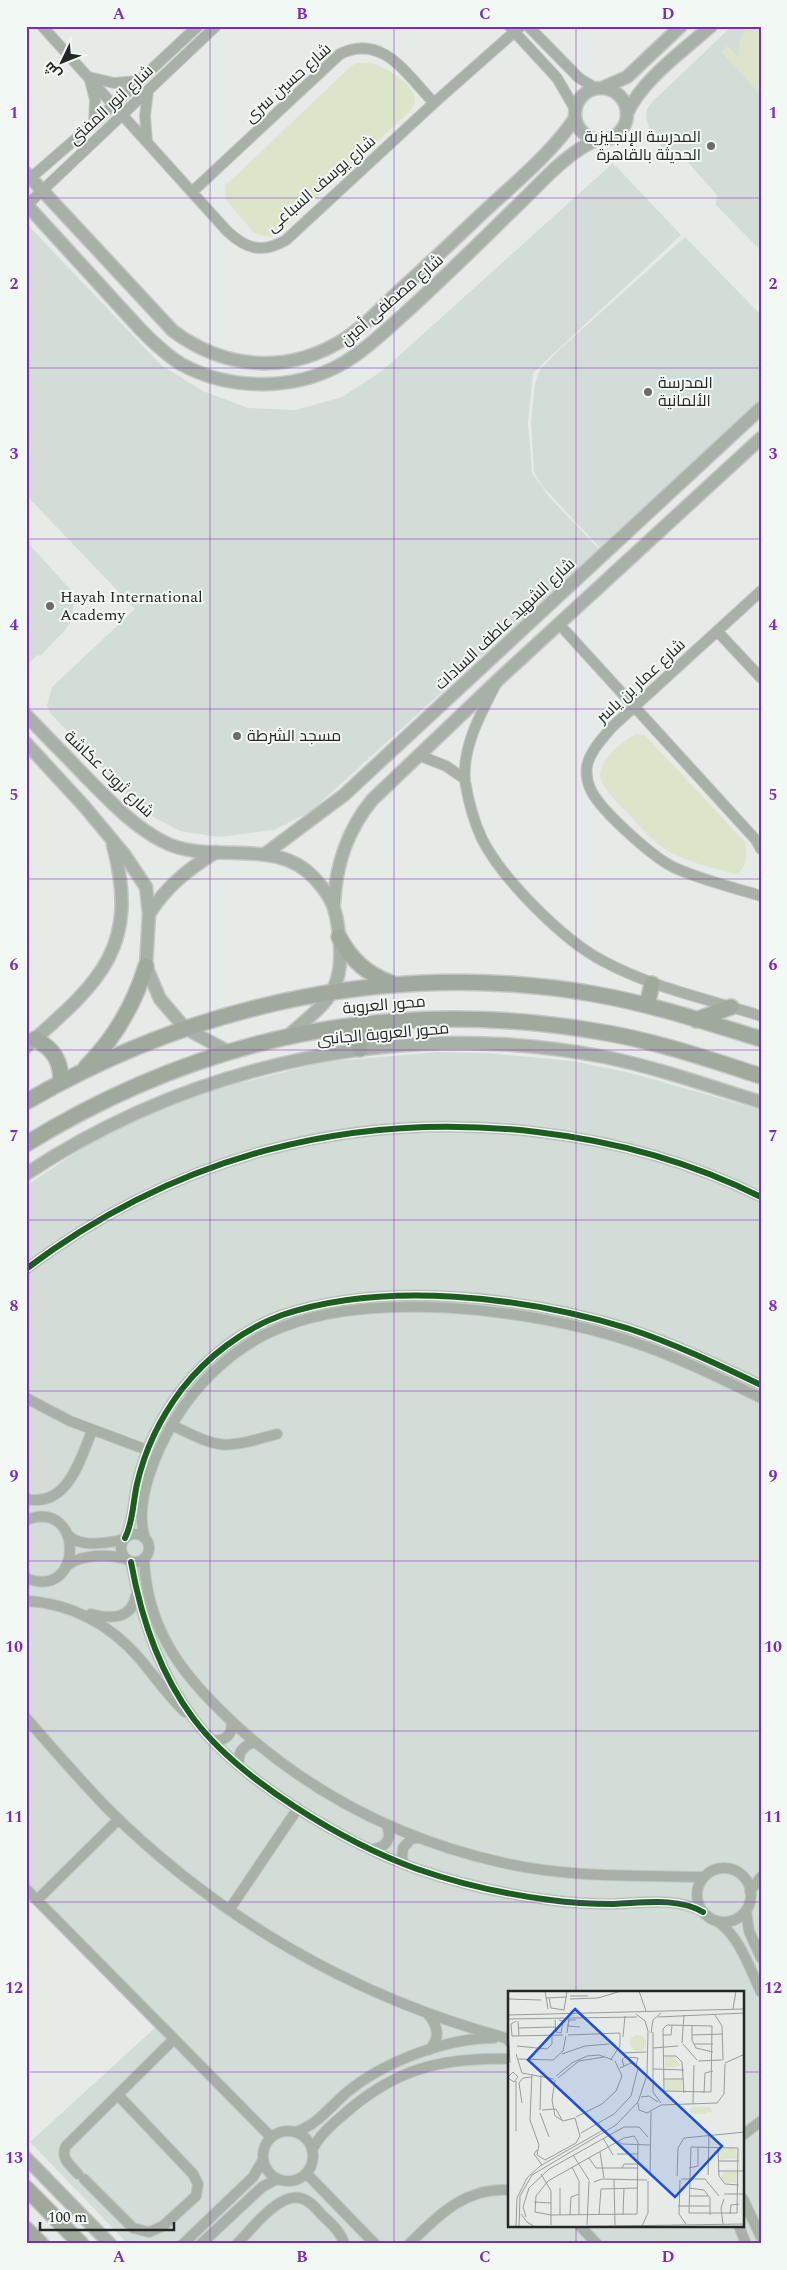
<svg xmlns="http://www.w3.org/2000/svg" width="787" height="2270" font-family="Spectral,Cairo,serif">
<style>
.built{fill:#d3ddd7;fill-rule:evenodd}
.green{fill:#dce5ca}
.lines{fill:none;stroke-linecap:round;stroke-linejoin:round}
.minor-casing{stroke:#c4c7c5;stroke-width:12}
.tertiary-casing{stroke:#c4c7c5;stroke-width:15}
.primary-casing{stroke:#c4c7c5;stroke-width:18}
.minor{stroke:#a8b1a7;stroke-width:10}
.tertiary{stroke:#a8b1a7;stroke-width:12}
.primary{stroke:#9faa9d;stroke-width:15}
.cycleway-casing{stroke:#f2f9f5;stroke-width:9}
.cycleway{stroke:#1b5e20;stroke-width:6}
.grid{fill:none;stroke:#7b2cbf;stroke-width:1;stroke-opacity:0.55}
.poi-dot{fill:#696c6a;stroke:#f2f9f5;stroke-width:2}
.labels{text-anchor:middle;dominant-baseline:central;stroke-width:4;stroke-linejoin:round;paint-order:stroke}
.street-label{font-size:16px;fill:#252726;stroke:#f2f9f5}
.poi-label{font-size:16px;fill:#252726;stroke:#f2f9f5;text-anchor:start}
.inset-road{fill:none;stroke:#999d9a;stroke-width:1}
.view{fill:#1d4ed8;fill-opacity:0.15;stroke:#1d4ed8;stroke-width:2.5}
.inset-edge{fill:none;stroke:#252726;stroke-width:2.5}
.neatline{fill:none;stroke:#7b2cbf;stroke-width:2}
.grid-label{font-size:16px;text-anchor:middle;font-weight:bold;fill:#7b2cbf}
</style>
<rect width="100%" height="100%" fill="#e6ebe8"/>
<path class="built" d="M 732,26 L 761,26 L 761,251 L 716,205 L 717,195 L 684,158 L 671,157 L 651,135 L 646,117 L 647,109 L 653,101 Z
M 613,163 L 681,235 L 533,373 L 528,422 L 532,473 L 550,498 L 599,549 L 310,812 L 274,830 L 219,837 L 180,831 L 144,812 L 51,714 L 47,705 L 52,687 L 135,609 L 26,495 L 26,223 L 161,365 L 203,391 L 248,408 L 296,410 L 342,397 L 382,371 Z
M 685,237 L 761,315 L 761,400 L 600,548 L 543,487 L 534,472 L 531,422 L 535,384 L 540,370 L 559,350 Z
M 26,541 L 70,589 L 74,602 L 72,620 L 66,629 L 40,656 L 38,655 L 26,665 Z
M 437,1052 L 488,1053 L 573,1061 L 631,1073 L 761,1110 L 761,2244 L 128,2244 L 30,2142 L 157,2026 L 26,1889 L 26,1186 L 87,1145 L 120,1127 L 165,1107 L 224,1087 L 325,1062 ZM 510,1992 L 743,1992 L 743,2226 L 510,2226 Z"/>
<path class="green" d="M 748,26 L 761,26 L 761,95 L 721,52 L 727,46 L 738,57 C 739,46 739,35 748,26 Z
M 369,62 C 383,66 415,83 415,101 C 415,106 411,110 407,114 L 278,232 L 270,237 L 254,233 L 226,200 L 225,186 L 351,66 L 357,63 Z
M 636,734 L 645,735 L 745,842 C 747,855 748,862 739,873 L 734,874 C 711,867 686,862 666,850 C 653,842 642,829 632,818 C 622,807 607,794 601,780 C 595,763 623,740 636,734 Z"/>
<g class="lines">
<g class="minor-casing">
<path id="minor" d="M 42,26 L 227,231 C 246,249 262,254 286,240 L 434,103 L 521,26
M 509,26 L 557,78 L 575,109
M 528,26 L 579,78 L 597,89
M 89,77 L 114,83 L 138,81
M 90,80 L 95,100 L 94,123
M 147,141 L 145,116 L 148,91
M 26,182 L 94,123 L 198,26
M 192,192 L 340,54 C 383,33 407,75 434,103
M 27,205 L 216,26
M 761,591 L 612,727 C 603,738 590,751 587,766 C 586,773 587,781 590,788 C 598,809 653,857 673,867 C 701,880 732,887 761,896
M 559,624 L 756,840 L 761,849
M 717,631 L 761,678
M 496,684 C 481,713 462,747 465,781 C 468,799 474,822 482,839 C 503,880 563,940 603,961 C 653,988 708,999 761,1016
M 418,755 L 446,766 L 465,779
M 26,1269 C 176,1156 351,1110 537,1132 C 614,1141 691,1162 761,1197
M 26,1398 L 70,1421 L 147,1450
M 172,1425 C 222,1450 223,1449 277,1434
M 26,1499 C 68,1508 80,1459 92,1431
M 26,1520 C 85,1497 84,1602 26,1578
M121 1548a14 14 0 1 1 28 0a14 14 0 1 1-28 0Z
M 68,1535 C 80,1548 108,1543 124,1539
M 125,1538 C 133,1523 133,1501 137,1484 C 145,1449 160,1418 182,1389 C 207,1357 243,1329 282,1315 C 386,1280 523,1297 627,1328 C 673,1343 717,1364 761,1385
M 145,1538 C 133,1502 157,1449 176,1418 C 197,1384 228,1354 264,1335 C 361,1286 531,1309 630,1341 C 675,1356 718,1377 761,1398
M 144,1559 C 147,1633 186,1680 239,1728 C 315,1796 404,1841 504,1863 C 570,1878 636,1875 703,1877
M 131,1562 C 141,1618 159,1672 193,1718 C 239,1780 345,1843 417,1869 C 460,1884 504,1894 550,1900 C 571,1903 592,1904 614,1904 C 643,1903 677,1897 703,1912
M 68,1565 C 82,1554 109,1554 126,1559
M 26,1601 C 71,1603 111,1625 140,1659 C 155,1677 168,1696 185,1712
M 91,1614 C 110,1619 132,1620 136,1595
M 27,1719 C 53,1749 80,1780 108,1809 C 219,1919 354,1997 506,2038 L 510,2042
M 212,1740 C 225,1742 234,1734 231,1721
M 239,1766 C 237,1753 243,1745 255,1742
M 374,1849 C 387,1847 392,1837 387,1826
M 405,1864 L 402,1859 L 403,1848 L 411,1839 L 416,1838
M697 1895a27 27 0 1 1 54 0a27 27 0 1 1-54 0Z
M 26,1889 L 271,2137
M 750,1891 L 761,1877
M 37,1900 L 119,1819
M 229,1910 L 298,1808
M 746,1910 L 749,1931 L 761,1958
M 717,1921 C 740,1937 749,1967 761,1992
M 428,2014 C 438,2026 441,2038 429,2050
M263 2156a25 25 0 1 1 50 0a25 25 0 1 1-50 0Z
M 295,2132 C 315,2127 331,2106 346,2093 C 383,2062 446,2038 494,2038
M 743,2135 L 761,2121
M 312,2150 C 319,2136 330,2126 342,2116 C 394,2069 441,2057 510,2059
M 306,2173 L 375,2244
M 78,2174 C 70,2165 60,2158 66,2146 L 173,2040
M 84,2179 L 133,2228 L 149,2232 L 163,2226 L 196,2196 L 198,2184 L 193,2174 L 118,2095
M 743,2199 L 761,2237
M 580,2226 L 597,2244
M 739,2226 L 746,2244
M 183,2244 L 253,2177 L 263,2160
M 201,2244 L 262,2187 L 277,2179
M 237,2244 C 251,2230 278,2193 300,2198 C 309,2200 315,2207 321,2214 C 330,2223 341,2231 344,2244
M 409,2244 C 439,2215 465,2187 510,2190"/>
</g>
<g class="tertiary-casing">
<path id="tertiary" d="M 602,88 L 627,77 L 681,26
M575 114a26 26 0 1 1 52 0a26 26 0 1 1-52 0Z
M 627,113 C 643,79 683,51 711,26
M 26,173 L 173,331 C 226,370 289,375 346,338 C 365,326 381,308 397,293 C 422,270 447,247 472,223 C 504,192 552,154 575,118
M 26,204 L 141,330 C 153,342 166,355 181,364 C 228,390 291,391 338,366 C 362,353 383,333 403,315 C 443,279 480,242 518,205 C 542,182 565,154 596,140
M 26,715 C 46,736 67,757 87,778 C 111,802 132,825 162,841 C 210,867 277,834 316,880 C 333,899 336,909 339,934 C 346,990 328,1001 289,1035
M 26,743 L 84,806 L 124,854 L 146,887 L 149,914 L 146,966 L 160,999 L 185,1028 L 227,1051
M 265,854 L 344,795 L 761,408
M 334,903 C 336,864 347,831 372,800 L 499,679 L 761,438
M 149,914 C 166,887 188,869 216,852
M 26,1047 C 98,983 141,949 113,845
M 26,1174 C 196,1062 405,1018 605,1057 C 658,1068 709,1086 761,1102
M 26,2158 L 110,2244"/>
</g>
<g class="primary-casing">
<path id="primary" d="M 339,937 C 351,960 367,974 391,983
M 647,1005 L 652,984
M 696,1020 L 731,1007
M 357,1024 L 360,1049
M 35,1039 C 54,1049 61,1061 61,1082
M 86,1067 C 115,1038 134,1005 146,966
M 26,1102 C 197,1002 398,960 594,994 C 651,1004 706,1022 761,1039
M 26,1144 C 205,1034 395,996 601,1032 C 656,1041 708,1059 761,1076
M 26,2188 L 81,2244
M 26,2229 L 41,2244"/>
</g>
<use href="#minor" class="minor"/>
<use href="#tertiary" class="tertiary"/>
<use href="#primary" class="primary"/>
<g class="cycleway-casing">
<path id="cycleway" d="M 26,1269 C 176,1156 351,1110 537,1132 C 614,1141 691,1162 761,1197
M 125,1538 C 133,1523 133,1501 137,1484 C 145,1449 160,1418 182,1389 C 207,1357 243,1329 282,1315 C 386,1280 523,1297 627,1328 C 673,1343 717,1364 761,1385
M 131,1562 C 141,1618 159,1672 193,1718 C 239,1780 345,1843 417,1869 C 460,1884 504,1894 550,1900 C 571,1903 592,1904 614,1904 C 643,1903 677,1897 703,1912"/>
</g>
<use href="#cycleway" class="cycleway"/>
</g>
<path class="grid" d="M 210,26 L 210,2244M 394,26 L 394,2244M 576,26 L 576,1992M 26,198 L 761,198M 26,368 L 761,368M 26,539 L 761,539M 26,709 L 761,709M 26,879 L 761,879M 26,1050 L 761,1050M 26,1220 L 761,1220M 26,1391 L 761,1391M 26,1561 L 761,1561M 26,1731 L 761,1731M 26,1902 L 761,1902M 26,2072 L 510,2072M 743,2072 L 761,2072M 576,2226 L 576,2244"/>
<g class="poi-dot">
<circle cx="711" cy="146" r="5"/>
<circle cx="648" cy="392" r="5"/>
<circle cx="50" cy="606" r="5"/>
<circle cx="237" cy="736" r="5"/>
</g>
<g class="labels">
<g class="street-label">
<text transform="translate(288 83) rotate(-42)">شارع حسين سرى</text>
<text transform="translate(111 105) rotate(-43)">شارع انور المفتى</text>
<text transform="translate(321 184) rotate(-41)">شارع يوسف السباعى</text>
<text transform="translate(392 300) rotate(-41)">شارع مصطفى أمين</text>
<text transform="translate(505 624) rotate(-43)">شارع الشهيد عاطف السادات</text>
<text transform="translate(641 681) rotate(-43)">شارع عمار بن ياسر</text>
<text transform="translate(109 774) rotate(44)">شارع ثروت عكاشة</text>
<text transform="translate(384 1005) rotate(-5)">محور العروبة</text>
<text transform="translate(383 1034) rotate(-5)">محور العروبة الجانبى</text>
</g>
<g class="poi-label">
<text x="701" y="137" text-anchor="end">المدرسة الإنجليزية<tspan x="701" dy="18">الحديثة بالقاهرة</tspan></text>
<text x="658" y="383">المدرسة<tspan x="658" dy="18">الألمانية</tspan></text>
<text x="60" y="597">Hayah International<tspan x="60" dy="18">Academy</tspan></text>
<text x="247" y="736">مسجد الشرطة</text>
</g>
</g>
<g transform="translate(508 1991)">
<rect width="236" height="236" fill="#e6ebe8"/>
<path d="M122 52a8 8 0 1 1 16 0a8 8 0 1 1-16 0ZM 157,66 L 167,66 L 172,75 L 157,77 ZM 156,89 L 174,89 L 175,99 L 157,100 ZM 185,116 L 202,116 L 205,121 L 200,122 L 200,119 L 198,123 L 184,123 L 181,119 ZM 211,158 L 227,157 L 229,167 L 212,169 ZM 216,181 L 229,181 L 228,192 L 218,192 L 213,187 Z" fill="#dce5ca"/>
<path class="inset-road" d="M 37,0 L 40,18M 131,0 L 138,20M 62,5 L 80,5M 38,7 L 59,6M 41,7 L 43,17 L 56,19 L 59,0M 0,8 L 33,9M 62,8 L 90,7 L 113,0M 225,18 L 228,0M 0,24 L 237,18M 207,24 L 214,35 L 215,69M 150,26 L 237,22M 0,28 L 129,26M 47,29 L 48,41 L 53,42 L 55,30 L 51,29M 68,29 L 61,29 L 60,35 L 72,36M 8,30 L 3,33 L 4,45 L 55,44M 10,30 L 11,45M 159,34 L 204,35 L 203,101 L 156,100 L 155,38 ZM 184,34 L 184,49 L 188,57 L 205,61M 10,37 L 47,36M 0,39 L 2,72M 145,41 L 145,101 L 153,112M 59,42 L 61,27M 143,42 L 145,29 L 153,22M 60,44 L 112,42 L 112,55 L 103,68M 155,44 L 163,44 L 164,34M 184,44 L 215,43M 115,46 L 117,25M 174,52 L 176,24M 175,53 L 189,69M 186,53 L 205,53M 9,55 L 39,58 L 44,53 L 44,44M 145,57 L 170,55M 113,62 L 138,61M 8,63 L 14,82 L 46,88M 54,63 L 77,55 L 101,53M 155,65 L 168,65 L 174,71 L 176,102M 10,68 L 45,69 L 55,60 L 58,45M 190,70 L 214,69M 217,72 L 237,63M 116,75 L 114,69 L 117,66 L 130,67 L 128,74M 145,78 L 176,79M 24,83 L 22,129 L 31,154M 48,85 L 64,72 L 79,65 L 91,64 L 105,69M 0,86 L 5,81 L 10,86 L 6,91 L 0,87M 50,87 L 71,70 L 96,66M 155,88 L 176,88M 196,102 L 197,82 L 205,80M 133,106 L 141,105 L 150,111M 14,112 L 11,92 L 15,87 L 24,86M 130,112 L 131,119 L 139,122 L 153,114 L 209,112 L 216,103 L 217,73M 185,113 L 186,74M 32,119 L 33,84M 34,119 L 48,118 L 54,129M 32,122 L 41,146M 68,126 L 94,113 L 108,100 L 114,85 L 107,70M 8,140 L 8,90M 73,142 L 106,123 L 123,105 L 130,77 L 123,72 L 112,77M 126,145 L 130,151 L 129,223 L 43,224 L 27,221 L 28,205 L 40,190 L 116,147 ZM 95,147 L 105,164M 110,150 L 114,153 L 142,154M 31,154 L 29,164 L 37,169 L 68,152 L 72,145 L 67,127 L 55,130 L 47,125 L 44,109 L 47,89M 183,156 L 230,157 L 229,222 L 181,222 ZM 210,156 L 211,185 L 217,193 L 231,194M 29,159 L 26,163 L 34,174M 92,161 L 96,187M 109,163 L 130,163M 65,164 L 81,189M 81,167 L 88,177 L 130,177M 210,170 L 231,170M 64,176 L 71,190 L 71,224M 114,177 L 116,173 L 130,173M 181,177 L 190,175 L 190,156M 210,180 L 237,180M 33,183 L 43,200 L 43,234M 200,184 L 201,144M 142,185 L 143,121M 169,185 L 170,157 L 176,147 L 237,141M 106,188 L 107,234M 173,188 L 197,188M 197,188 L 211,205M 172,189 L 171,223 L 178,233M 86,191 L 94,188 L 139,189M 52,197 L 52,224M 181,197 L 196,199 L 202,207 L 202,224M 216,203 L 237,203M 181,205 L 200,205M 26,211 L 43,212M 170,215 L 202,215M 13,223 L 19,231 L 27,236M 222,223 L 223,214 L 231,213M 62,224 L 63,206 L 71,203M 91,224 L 93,198 L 130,197M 115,224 L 116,197M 18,226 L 15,216 L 21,197 L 41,178 L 116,136 L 131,136 L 140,146M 215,233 L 213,217 L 216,208M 79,234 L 81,190M 134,235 L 140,222 L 140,190M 8,236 L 9,207 L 19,187 L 32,175 L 95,139M 11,236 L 12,205 L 24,184 L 108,134 L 130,111 L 139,84 L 140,40 L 137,30 L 128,23M 36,236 L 237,233"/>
<path class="view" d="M 67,18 L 214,155 L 167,206 L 20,69 Z"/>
<rect width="236" height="236" class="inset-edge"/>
</g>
<rect width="787" height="2270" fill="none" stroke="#f2f9f5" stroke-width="55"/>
<g transform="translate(62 62) rotate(227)" stroke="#f2f9f5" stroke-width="4" paint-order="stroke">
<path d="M0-4L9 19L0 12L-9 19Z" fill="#252726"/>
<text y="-8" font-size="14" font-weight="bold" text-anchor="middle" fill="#252726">ش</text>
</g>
<path d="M40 2222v8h134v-8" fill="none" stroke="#252726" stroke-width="2.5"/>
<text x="48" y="2222" font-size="15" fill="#252726" stroke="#f2f9f5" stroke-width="4" paint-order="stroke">100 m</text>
<rect x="28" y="28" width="732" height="2214" class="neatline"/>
<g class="grid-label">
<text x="119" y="19">A</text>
<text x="302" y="19">B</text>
<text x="485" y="19">C</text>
<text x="668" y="19">D</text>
<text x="14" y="118">1</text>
<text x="773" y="118">1</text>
<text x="14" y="289">2</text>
<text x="773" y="289">2</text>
<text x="14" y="459">3</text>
<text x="773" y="459">3</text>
<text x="14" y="630">4</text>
<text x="773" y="630">4</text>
<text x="14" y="800">5</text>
<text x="773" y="800">5</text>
<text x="14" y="970">6</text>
<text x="773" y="970">6</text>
<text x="14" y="1141">7</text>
<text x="773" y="1141">7</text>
<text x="14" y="1311">8</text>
<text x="773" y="1311">8</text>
<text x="14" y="1481">9</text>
<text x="773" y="1481">9</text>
<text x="14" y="1652">10</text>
<text x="773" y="1652">10</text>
<text x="14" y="1822">11</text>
<text x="773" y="1822">11</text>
<text x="14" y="1993">12</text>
<text x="773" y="1993">12</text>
<text x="14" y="2163">13</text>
<text x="773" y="2163">13</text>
<text x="119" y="2262">A</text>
<text x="302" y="2262">B</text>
<text x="485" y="2262">C</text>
<text x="668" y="2262">D</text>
</g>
</svg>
